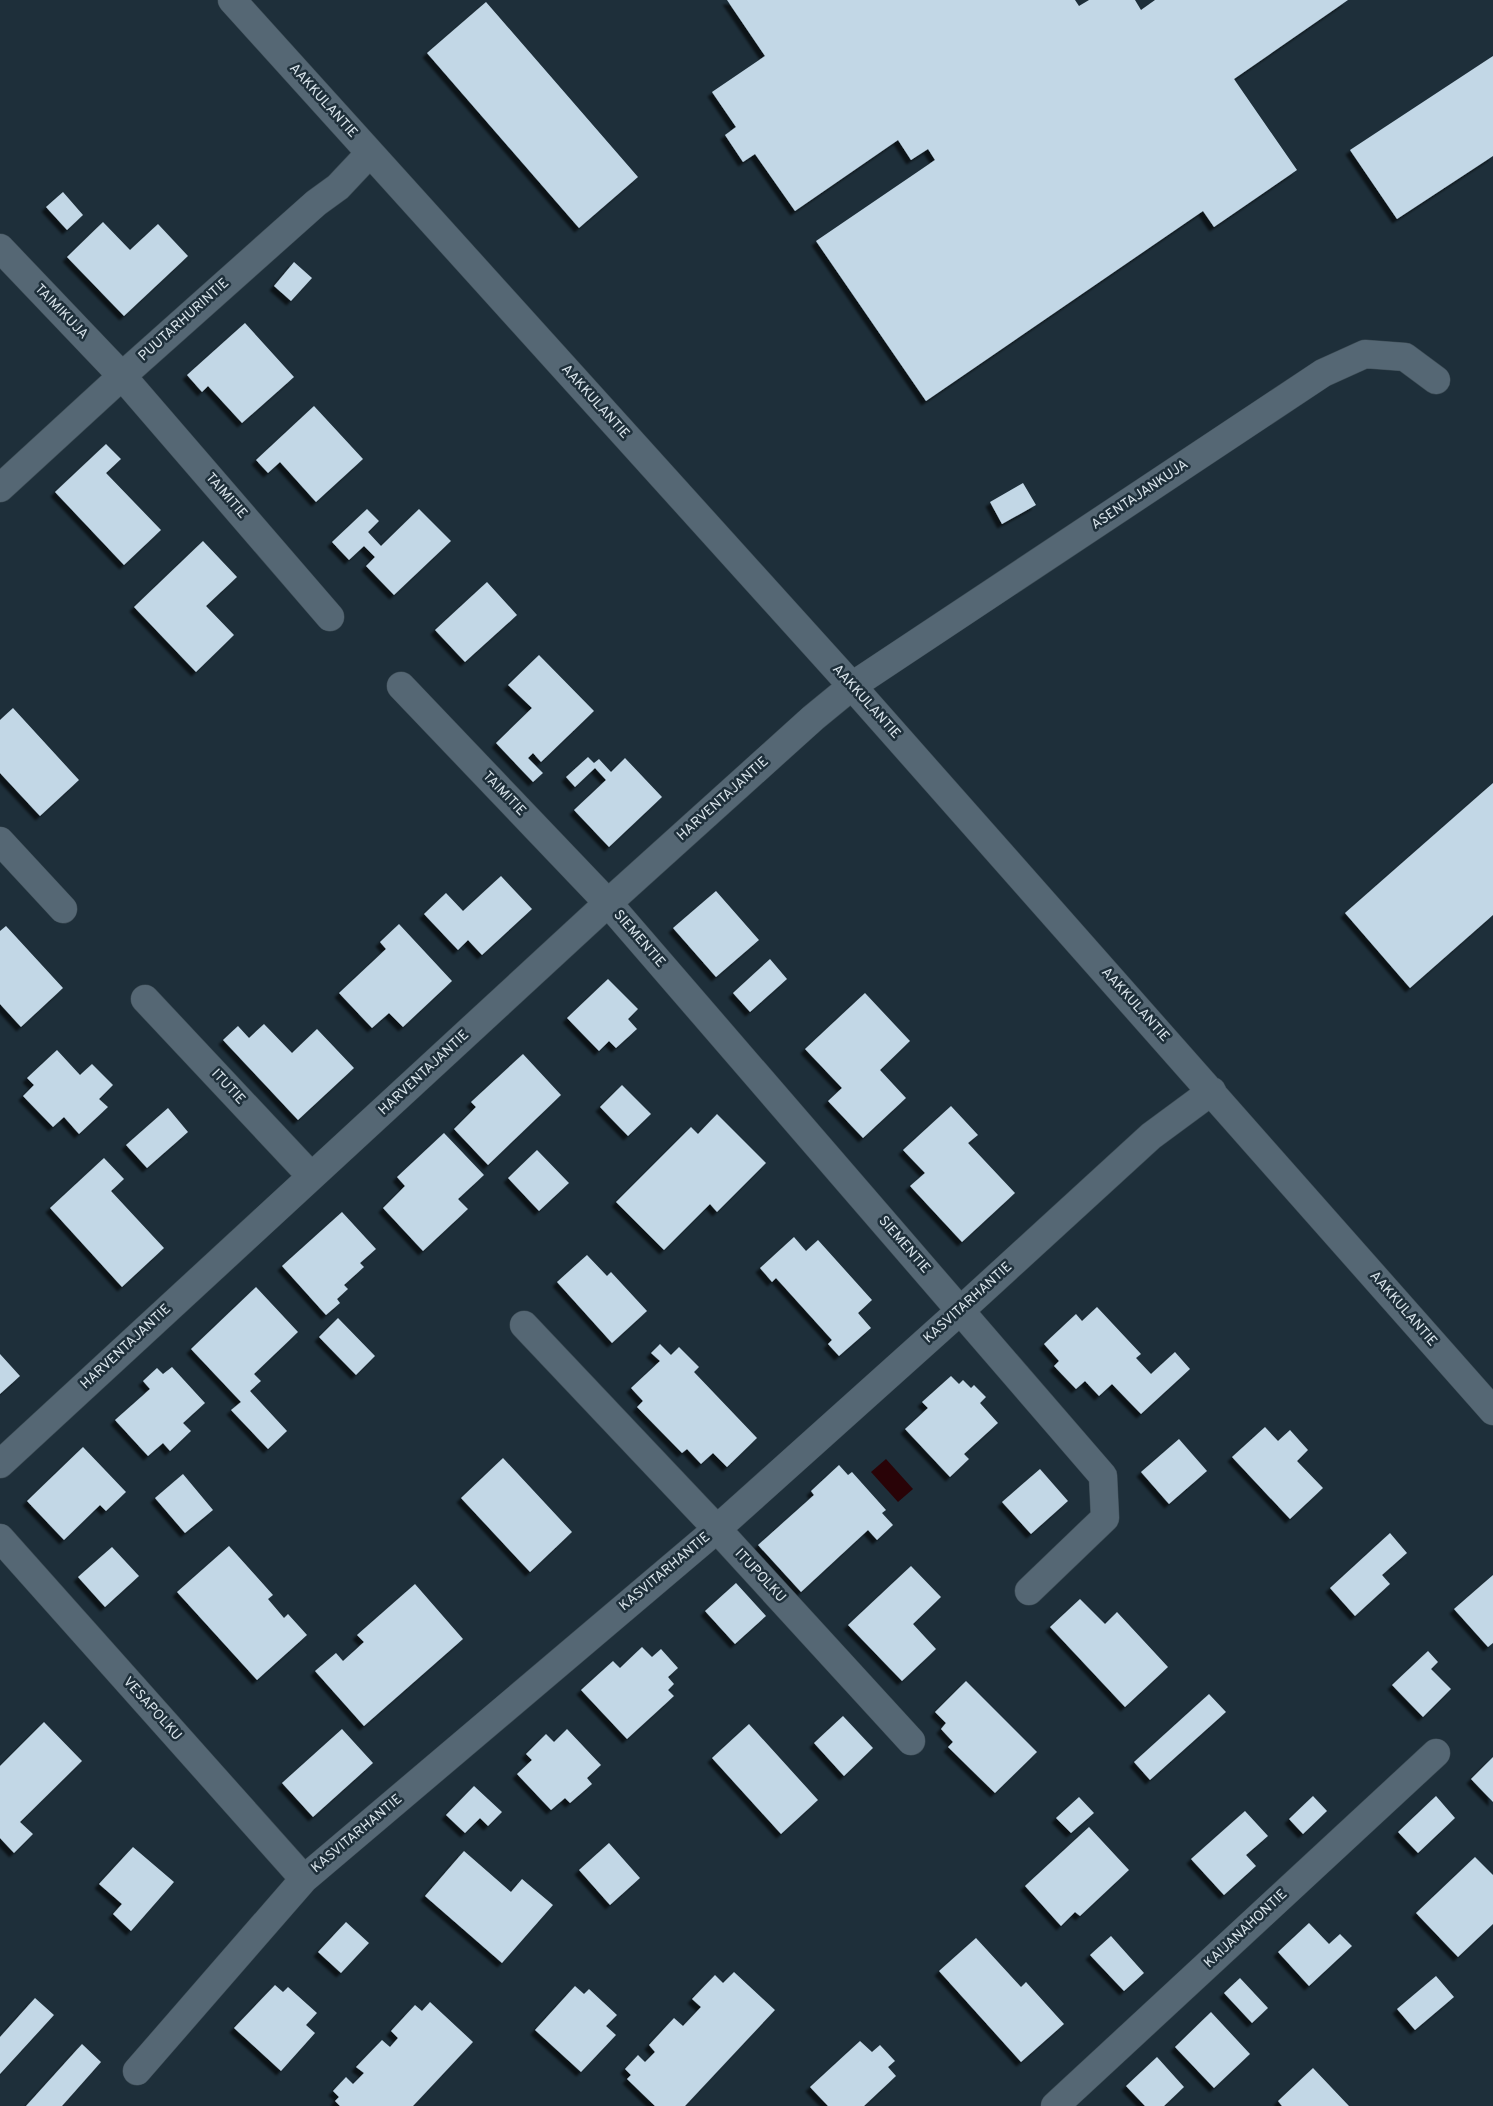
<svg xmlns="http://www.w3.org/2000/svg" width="1493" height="2106" font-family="Overpass,sans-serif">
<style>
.water{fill:#290307}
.building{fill:#c2d7e6;filter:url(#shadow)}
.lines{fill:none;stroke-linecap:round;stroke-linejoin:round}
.minor-casing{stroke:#3e4d56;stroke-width:29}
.minor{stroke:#556774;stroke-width:28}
.labels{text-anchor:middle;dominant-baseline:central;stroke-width:5;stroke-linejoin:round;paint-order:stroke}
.street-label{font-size:14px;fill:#dae5ec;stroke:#1e2f3a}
</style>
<defs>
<filter id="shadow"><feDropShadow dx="-4.5" dy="4.5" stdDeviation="1" flood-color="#0009"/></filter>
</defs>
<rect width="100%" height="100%" fill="#1e2f3a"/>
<path class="water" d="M 886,1459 L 913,1489 L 898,1502 L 871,1472 Z"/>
<path class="building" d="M 727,0 L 1075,0 L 1079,6 L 1089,0 L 1135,0 L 1141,10 L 1155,0 L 1348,0 L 1234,79 L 1297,170 L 1214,227 L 1203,211 L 926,401 L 816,241 L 935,160 L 928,149 L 911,160 L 898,140 L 795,211 L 755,154 L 743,162 L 725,135 L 736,127 L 712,92 L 765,56 Z
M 486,2 L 638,177 L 579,228 L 427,53 Z
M 1493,56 L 1493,156 L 1397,219 L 1350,150 Z
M 63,192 L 83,215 L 67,230 L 46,207 Z
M 103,222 L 130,250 L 158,224 L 188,256 L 124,316 L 67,257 Z
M 294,262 L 312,278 L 291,301 L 274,286 Z
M 245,323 L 294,377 L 242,423 L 208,386 L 202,392 L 187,375 Z
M 314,406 L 363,459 L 316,502 L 280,462 L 268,473 L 256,460 Z
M 106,444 L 121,459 L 106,473 L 161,530 L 124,565 L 55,492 Z
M 1023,483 L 1036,505 L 1002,524 L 990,502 Z
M 367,509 L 379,521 L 368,532 L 381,546 L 419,509 L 451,541 L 394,595 L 366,566 L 375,557 L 364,546 L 349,560 L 332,542 Z
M 203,541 L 237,577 L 206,606 L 234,635 L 196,672 L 134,607 Z
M 487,582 L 517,615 L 465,662 L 435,630 Z
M 539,655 L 594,711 L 541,762 L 533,753 L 528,758 L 543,773 L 533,782 L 496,743 L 532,708 L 508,685 Z
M 13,708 L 79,780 L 40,816 L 0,773 L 0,720 Z
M 588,757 L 594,763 L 599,759 L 611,772 L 625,758 L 662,797 L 609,847 L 574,810 L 606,780 L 595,768 L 575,787 L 566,777 Z
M 1493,783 L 1493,915 L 1410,988 L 1345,913 Z
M 501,876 L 532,909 L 482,955 L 468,940 L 458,950 L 424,914 L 446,893 L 463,911 Z
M 716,891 L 759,940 L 716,977 L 673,928 Z
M 399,924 L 452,981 L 403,1027 L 389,1013 L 372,1028 L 339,993 L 386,949 L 380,942 Z
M 6,926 L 63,988 L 21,1027 L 0,1004 L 0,931 Z
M 770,959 L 787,979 L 750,1012 L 733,993 Z
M 608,979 L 638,1009 L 628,1019 L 637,1029 L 616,1048 L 609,1041 L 599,1051 L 567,1018 Z
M 865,993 L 910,1041 L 880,1070 L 906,1098 L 863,1138 L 828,1101 L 842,1088 L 805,1049 Z
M 264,1024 L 292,1053 L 317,1029 L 354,1068 L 298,1120 L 223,1040 L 238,1026 L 249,1038 Z
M 57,1050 L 80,1075 L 92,1064 L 113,1085 L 99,1099 L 108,1107 L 79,1134 L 64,1117 L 53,1127 L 23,1096 L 34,1085 L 27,1078 Z
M 523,1054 L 561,1095 L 488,1165 L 454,1129 L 476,1107 L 471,1102 Z
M 622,1085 L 651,1114 L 628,1136 L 600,1107 Z
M 951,1106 L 978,1135 L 968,1143 L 1015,1193 L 962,1242 L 910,1186 L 925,1173 L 903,1150 Z
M 168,1108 L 188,1132 L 147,1168 L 126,1145 Z
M 717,1114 L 766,1163 L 717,1212 L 710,1204 L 664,1250 L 616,1202 L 691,1127 L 698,1134 Z
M 444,1133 L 484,1175 L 458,1199 L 468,1209 L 423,1251 L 383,1208 L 405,1186 L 397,1177 Z
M 537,1150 L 569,1183 L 539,1211 L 508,1178 Z
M 104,1158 L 124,1179 L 111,1191 L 164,1248 L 122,1287 L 50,1208 Z
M 342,1212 L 376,1249 L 360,1263 L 364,1267 L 344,1285 L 348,1289 L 337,1299 L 340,1303 L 326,1315 L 282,1266 Z
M 794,1237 L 806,1251 L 818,1240 L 872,1300 L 858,1313 L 871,1328 L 839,1356 L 828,1344 L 832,1340 L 776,1278 L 772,1282 L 760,1268 Z
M 587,1255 L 607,1276 L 611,1272 L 647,1311 L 612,1343 L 557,1282 Z
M 256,1287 L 298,1332 L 254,1374 L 261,1381 L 250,1391 L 287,1431 L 268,1449 L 231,1410 L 241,1402 L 191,1349 Z
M 1097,1307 L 1141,1354 L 1136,1358 L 1151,1374 L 1175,1352 L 1190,1369 L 1141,1414 L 1112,1384 L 1099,1396 L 1085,1381 L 1076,1389 L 1054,1366 L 1059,1361 L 1044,1344 L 1076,1314 L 1082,1321 Z
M 338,1318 L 375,1356 L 356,1375 L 319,1337 Z
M 660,1344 L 671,1355 L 679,1347 L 699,1367 L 694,1372 L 757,1438 L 727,1467 L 713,1453 L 701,1464 L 687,1449 L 682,1453 L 637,1407 L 643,1401 L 631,1388 L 660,1361 L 651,1353 Z
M 0,1354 L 20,1376 L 0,1394 Z
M 172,1367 L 205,1403 L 183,1423 L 191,1431 L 170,1451 L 163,1443 L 148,1456 L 115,1420 L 150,1389 L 143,1381 L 157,1368 L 163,1374 Z
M 951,1376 L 959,1384 L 963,1380 L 971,1388 L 974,1385 L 986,1397 L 980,1403 L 998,1423 L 964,1454 L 969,1459 L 950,1477 L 905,1429 L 928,1408 L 922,1402 Z
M 1265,1427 L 1278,1441 L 1290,1430 L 1308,1450 L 1297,1461 L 1323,1488 L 1290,1519 L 1232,1457 Z
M 1179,1439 L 1207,1471 L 1169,1504 L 1141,1472 Z
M 83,1447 L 126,1492 L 106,1511 L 100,1505 L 64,1540 L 27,1501 Z
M 503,1458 L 572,1532 L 530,1572 L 461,1498 Z
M 839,1465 L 848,1475 L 852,1472 L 886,1510 L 882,1513 L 893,1525 L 877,1540 L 868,1530 L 801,1592 L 758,1545 L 814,1495 L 811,1491 Z
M 1040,1469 L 1068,1501 L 1031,1534 L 1002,1502 Z
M 183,1474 L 213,1510 L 185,1533 L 155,1498 Z
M 1390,1533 L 1407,1553 L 1382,1575 L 1390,1584 L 1355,1616 L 1330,1588 Z
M 229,1546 L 273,1595 L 268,1599 L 284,1618 L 288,1614 L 307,1635 L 257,1680 L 177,1592 Z
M 112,1547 L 139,1576 L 105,1607 L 78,1577 Z
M 911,1566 L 941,1597 L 913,1624 L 936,1649 L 902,1681 L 848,1625 Z
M 1493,1575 L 1493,1643 L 1488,1647 L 1454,1609 Z
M 736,1583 L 766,1616 L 735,1644 L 705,1611 Z
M 415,1584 L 463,1639 L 364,1726 L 315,1671 L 336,1653 L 343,1661 L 364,1642 L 357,1635 Z
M 1080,1599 L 1105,1624 L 1117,1612 L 1168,1667 L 1125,1707 L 1050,1627 Z
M 642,1647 L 652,1657 L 661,1649 L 678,1668 L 668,1677 L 674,1684 L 668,1690 L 674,1696 L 627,1739 L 581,1690 L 613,1661 L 620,1668 Z
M 1428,1651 L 1438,1662 L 1431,1669 L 1451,1689 L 1423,1717 L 1392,1685 Z
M 966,1681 L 1037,1752 L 995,1793 L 948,1747 L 953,1742 L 941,1729 L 946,1723 L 935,1712 Z
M 1209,1694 L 1226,1712 L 1150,1780 L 1134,1762 Z
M 843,1716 L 873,1748 L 844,1776 L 814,1743 Z
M 44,1722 L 82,1761 L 20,1822 L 33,1834 L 14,1853 L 0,1838 L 0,1766 Z
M 749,1724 L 818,1800 L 781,1834 L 712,1758 Z
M 342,1729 L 373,1763 L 313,1817 L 282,1783 Z
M 567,1729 L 601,1765 L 587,1778 L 592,1784 L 570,1803 L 565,1798 L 551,1810 L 517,1774 L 532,1760 L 526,1754 L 546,1734 L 554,1742 Z
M 1493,1757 L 1493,1802 L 1471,1779 Z
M 474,1786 L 502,1812 L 488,1826 L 480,1818 L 465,1833 L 446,1815 Z
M 1313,1796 L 1327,1811 L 1303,1834 L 1289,1819 Z
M 1436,1796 L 1455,1818 L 1418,1853 L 1398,1832 Z
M 1079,1797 L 1094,1813 L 1071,1833 L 1056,1818 Z
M 1245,1811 L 1268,1836 L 1246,1855 L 1256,1866 L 1224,1895 L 1191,1859 Z
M 1089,1827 L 1129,1870 L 1080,1916 L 1075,1912 L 1061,1926 L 1025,1886 Z
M 609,1843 L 640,1878 L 610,1905 L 579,1870 Z
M 133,1847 L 174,1882 L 131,1931 L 113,1914 L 122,1904 L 99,1884 Z
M 464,1851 L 511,1892 L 522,1879 L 553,1905 L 502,1963 L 425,1896 Z
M 1475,1857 L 1493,1875 L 1493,1924 L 1458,1957 L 1416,1913 Z
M 346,1922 L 369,1943 L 341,1973 L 318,1952 Z
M 1309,1923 L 1329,1944 L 1340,1934 L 1352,1946 L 1309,1986 L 1278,1952 Z
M 1111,1936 L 1144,1973 L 1124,1991 L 1090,1955 Z
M 976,1938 L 1021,1987 L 1026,1982 L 1064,2024 L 1021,2062 L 939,1971 Z
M 734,1972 L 775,2010 L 685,2106 L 655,2106 L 627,2079 L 631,2075 L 625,2069 L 638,2055 L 645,2062 L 655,2052 L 649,2045 L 674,2018 L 683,2026 L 701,2007 L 692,1999 L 715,1975 L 723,1983 Z
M 1436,1976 L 1454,1997 L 1415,2030 L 1397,2009 Z
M 1240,1978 L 1268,2008 L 1252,2023 L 1224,1993 Z
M 275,1985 L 283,1992 L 288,1987 L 317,2013 L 306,2025 L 315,2033 L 281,2071 L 234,2028 Z
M 575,1986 L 584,1994 L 589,1989 L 617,2015 L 606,2026 L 616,2035 L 581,2072 L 535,2030 Z
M 35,1998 L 54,2015 L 0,2074 L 0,2037 Z
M 430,2002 L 473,2042 L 413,2106 L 340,2106 L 335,2101 L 339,2097 L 333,2091 L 346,2077 L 353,2084 L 364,2073 L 356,2067 L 382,2040 L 390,2047 L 398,2038 L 391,2031 L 415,2005 L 422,2011 Z
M 1211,2012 L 1250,2054 L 1214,2088 L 1175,2047 Z
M 860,2041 L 872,2052 L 880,2045 L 895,2061 L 888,2067 L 896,2076 L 864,2106 L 828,2106 L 810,2087 Z
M 82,2044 L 101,2062 L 62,2106 L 26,2106 Z
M 1157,2057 L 1184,2087 L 1164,2106 L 1145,2106 L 1126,2086 Z
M 1313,2068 L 1349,2106 L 1282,2106 L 1278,2101 Z"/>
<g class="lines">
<g class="minor-casing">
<path id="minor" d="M 232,0 L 852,686 L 1493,1411
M 0,248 L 122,376 L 330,617
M 0,488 L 122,376 L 316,203 L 338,187 L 370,153
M 401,686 L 608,903 L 1103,1476 L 1105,1518 L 1029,1591
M 0,841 L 63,909
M 145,999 L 311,1176
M 524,1325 L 717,1529 L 911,1741
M 0,1464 L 608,903 L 813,718 L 852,686 L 1323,373 L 1365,354 L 1405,357 L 1436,380
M 0,1538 L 304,1879
M 137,2071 L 304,1879 L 717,1529 L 961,1310 L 1151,1136 L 1212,1091
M 1055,2106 L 1436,1753"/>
</g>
<use href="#minor" class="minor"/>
</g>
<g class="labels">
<g class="street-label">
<text transform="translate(323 101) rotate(48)">AAKKULANTIE</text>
<text transform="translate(61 312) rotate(46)">TAIMIKUJA</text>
<text transform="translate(184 320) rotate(-42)">PUUTARHURINTIE</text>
<text transform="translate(595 402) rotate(48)">AAKKULANTIE</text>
<text transform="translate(1140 495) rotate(-34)">ASENTAJANKUJA</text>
<text transform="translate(226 496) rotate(49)">TAIMITIE</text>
<text transform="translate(866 702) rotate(48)">AAKKULANTIE</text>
<text transform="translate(504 794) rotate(46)">TAIMITIE</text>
<text transform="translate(723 799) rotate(-42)">HARVENTAJANTIE</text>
<text transform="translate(639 939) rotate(49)">SIEMENTIE</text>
<text transform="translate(1135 1005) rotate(48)">AAKKULANTIE</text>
<text transform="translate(424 1073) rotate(-43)">HARVENTAJANTIE</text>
<text transform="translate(228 1087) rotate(47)">ITUTIE</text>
<text transform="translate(904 1245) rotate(49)">SIEMENTIE</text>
<text transform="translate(968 1303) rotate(-42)">KASVITARHANTIE</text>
<text transform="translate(1403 1309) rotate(49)">AAKKULANTIE</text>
<text transform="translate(126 1347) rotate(-43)">HARVENTAJANTIE</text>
<text transform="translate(665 1572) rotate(-40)">KASVITARHANTIE</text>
<text transform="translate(760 1576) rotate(47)">ITUPOLKU</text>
<text transform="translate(152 1709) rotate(48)">VESAPOLKU</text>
<text transform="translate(357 1834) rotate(-40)">KASVITARHANTIE</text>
<text transform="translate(1246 1929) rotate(-43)">KAIJANAHONTIE</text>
</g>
</g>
</svg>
